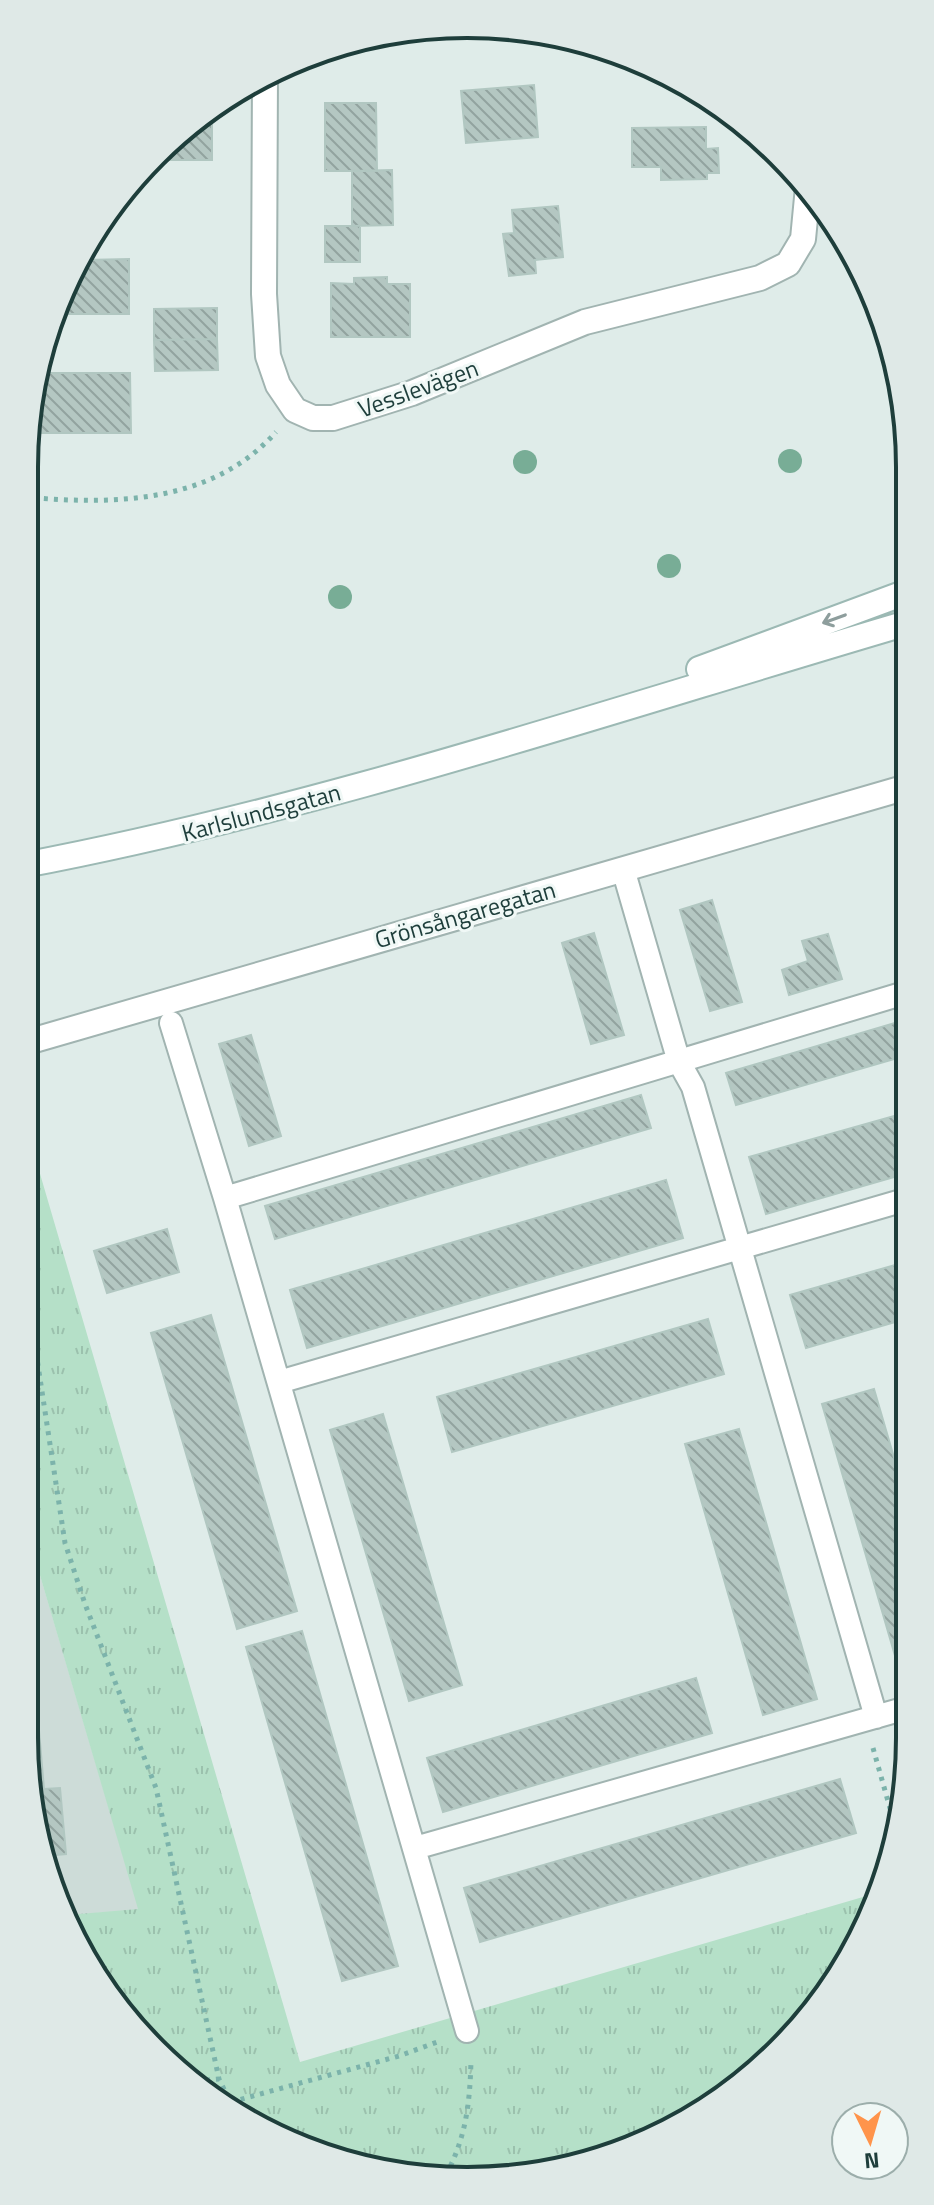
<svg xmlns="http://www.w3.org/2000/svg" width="934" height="2205" font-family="'Titillium Web',sans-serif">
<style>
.built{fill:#cddcd8}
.park{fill:url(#park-tufts)}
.building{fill:url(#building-back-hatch);stroke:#b1c7c1;stroke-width:2}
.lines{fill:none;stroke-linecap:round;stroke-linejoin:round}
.service-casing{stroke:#a1b4b1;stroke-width:26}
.minor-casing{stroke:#a1b4b1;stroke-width:28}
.secondary-casing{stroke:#9cb9b4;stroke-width:28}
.path{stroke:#7cb3ab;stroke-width:5;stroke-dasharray:4 6;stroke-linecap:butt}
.service{stroke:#fff;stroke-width:22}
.minor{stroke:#fff;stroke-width:24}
.secondary{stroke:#fff;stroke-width:24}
.tree{fill:#78ad96}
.oneway{stroke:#8e9e9d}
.labels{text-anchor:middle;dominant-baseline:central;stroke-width:6;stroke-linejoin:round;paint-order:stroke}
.street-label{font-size:24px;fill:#1e3e3b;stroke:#f0f8f6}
.rim{fill:none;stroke:#1e3e3b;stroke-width:4}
</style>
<defs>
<pattern id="park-tufts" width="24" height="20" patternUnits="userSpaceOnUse" patternTransform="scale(2)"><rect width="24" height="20" fill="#b5e0c8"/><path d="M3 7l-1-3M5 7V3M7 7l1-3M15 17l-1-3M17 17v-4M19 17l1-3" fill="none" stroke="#9bc1ad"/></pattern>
<pattern id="building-back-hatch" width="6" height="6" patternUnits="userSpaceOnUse" patternTransform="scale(2)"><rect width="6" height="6" fill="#b4c7c2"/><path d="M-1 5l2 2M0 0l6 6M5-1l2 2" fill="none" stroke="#92a39f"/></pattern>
</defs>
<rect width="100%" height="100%" fill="#dfece9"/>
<path class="built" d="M 24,1521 L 139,1910 L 67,1915 L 48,1881 L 24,1738 Z"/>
<path class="park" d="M 24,1119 L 300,2062 L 880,1892 L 800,2030 L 688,2122 L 525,2177 L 381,2173 L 246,2122 L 134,2030 L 67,1915 L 138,1909 L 24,1521 Z"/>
<path class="building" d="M 534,85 L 538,137 L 466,143 L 461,91 Z
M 325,103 L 376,103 L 377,171 L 325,171 Z
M 207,119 L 212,119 L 212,160 L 155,160 Z
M 706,127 L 706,149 L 718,148 L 719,173 L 707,173 L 707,179 L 661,180 L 661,167 L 632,167 L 632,128 Z
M 392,170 L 393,225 L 352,226 L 352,171 Z
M 558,206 L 563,257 L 535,260 L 536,273 L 509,276 L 503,234 L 514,233 L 512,210 Z
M 325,226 L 360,226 L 360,262 L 325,262 Z
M 129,259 L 129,314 L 53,314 L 85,260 Z
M 387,277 L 387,284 L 410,284 L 410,337 L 331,337 L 331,283 L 354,284 L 354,278 Z
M 217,308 L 217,339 L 154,340 L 154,309 Z
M 217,339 L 218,370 L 155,371 L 154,340 Z
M 40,373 L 130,373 L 131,433 L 30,433 Z
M 712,900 L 742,1002 L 710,1011 L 680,910 Z
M 594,933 L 624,1035 L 591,1044 L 562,943 Z
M 828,934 L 842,979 L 789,995 L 782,970 L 808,961 L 802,941 Z
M 908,1019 L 908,1055 L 736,1105 L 726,1073 Z
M 251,1035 L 281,1136 L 249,1146 L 219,1044 Z
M 641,1095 L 651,1128 L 275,1239 L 265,1206 Z
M 908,1112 L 908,1173 L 766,1214 L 749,1157 Z
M 666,1180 L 683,1238 L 307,1348 L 290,1290 Z
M 167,1229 L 179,1272 L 107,1293 L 94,1251 Z
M 909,1261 L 909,1318 L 806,1348 L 790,1295 Z
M 211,1315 L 297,1611 L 237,1629 L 151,1333 Z
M 708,1319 L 724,1374 L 452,1452 L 437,1397 Z
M 874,1389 L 909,1509 L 910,1670 L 900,1673 L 822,1404 Z
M 383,1414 L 462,1685 L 409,1701 L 330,1430 Z
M 739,1429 L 817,1699 L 763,1715 L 685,1444 Z
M 302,1631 L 398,1966 L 342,1981 L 246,1647 Z
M 696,1678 L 712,1733 L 443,1812 L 427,1758 Z
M 38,1719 L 44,1789 L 60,1788 L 66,1854 L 44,1856 L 24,1738 L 24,1720 Z
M 840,1779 L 856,1833 L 480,1942 L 464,1888 Z"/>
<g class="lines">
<g class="service-casing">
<path id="service" d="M 623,869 L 679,1062 L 693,1087 L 876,1717
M 171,1023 L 225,1198 L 467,2031
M 225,1198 L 908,992
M 279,1382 L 908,1199
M 415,1848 L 910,1707"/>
</g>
<g class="minor-casing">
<path id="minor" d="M 265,74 L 264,294 L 268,356 L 278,385 L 295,410 L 313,418 L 333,418 L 412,393 L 585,322 L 760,278 L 788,264 L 803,239 L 808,187
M 24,1043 L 907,787"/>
</g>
<g class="secondary-casing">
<path id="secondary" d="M 699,669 L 907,592
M 24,865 C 324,808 614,709 907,623"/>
</g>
<path class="path" d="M 24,497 C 113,505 212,504 276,432
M 24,1273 L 65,1543 L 85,1604 L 156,1788 L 219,2079 L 236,2114
M 873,1748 L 895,1826
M 196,2081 L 219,2079
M 231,2102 L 399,2056 L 440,2041
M 446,2175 C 466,2137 470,2103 471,2060"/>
<use href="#service" class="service"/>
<use href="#minor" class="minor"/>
<use href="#secondary" class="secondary"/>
</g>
<g class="tree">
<circle cx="790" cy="461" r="12"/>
<circle cx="525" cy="462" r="12"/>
<circle cx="669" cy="566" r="12"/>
<circle cx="340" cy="597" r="12"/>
</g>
<defs><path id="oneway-shaft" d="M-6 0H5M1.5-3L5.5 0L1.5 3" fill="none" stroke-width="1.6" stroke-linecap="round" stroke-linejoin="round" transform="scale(2)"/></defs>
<use class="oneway" href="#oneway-shaft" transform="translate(834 619) rotate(160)"/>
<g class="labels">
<g class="street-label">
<text transform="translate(418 388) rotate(-20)">Vesslevägen</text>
<text transform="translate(261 812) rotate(-15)">Karlslundsgatan</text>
<text transform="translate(465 914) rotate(-16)">Grönsångaregatan</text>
</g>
</g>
<path d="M0 0H934V2205H0ZM467 38H467A429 429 0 0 1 896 467V1738A429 429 0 0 1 467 2167H467A429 429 0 0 1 38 1738V467A429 429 0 0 1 467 38Z" fill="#dfe9e7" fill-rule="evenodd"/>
<path class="rim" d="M467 38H467A429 429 0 0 1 896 467V1738A429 429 0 0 1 467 2167H467A429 429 0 0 1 38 1738V467A429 429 0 0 1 467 38Z"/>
<g transform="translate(870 2141) rotate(175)"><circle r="38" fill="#f0f8f6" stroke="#9caeab" stroke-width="2"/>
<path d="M0-6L14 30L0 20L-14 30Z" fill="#ff944b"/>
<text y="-12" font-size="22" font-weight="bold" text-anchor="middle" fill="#1e3e3b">N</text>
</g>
</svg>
